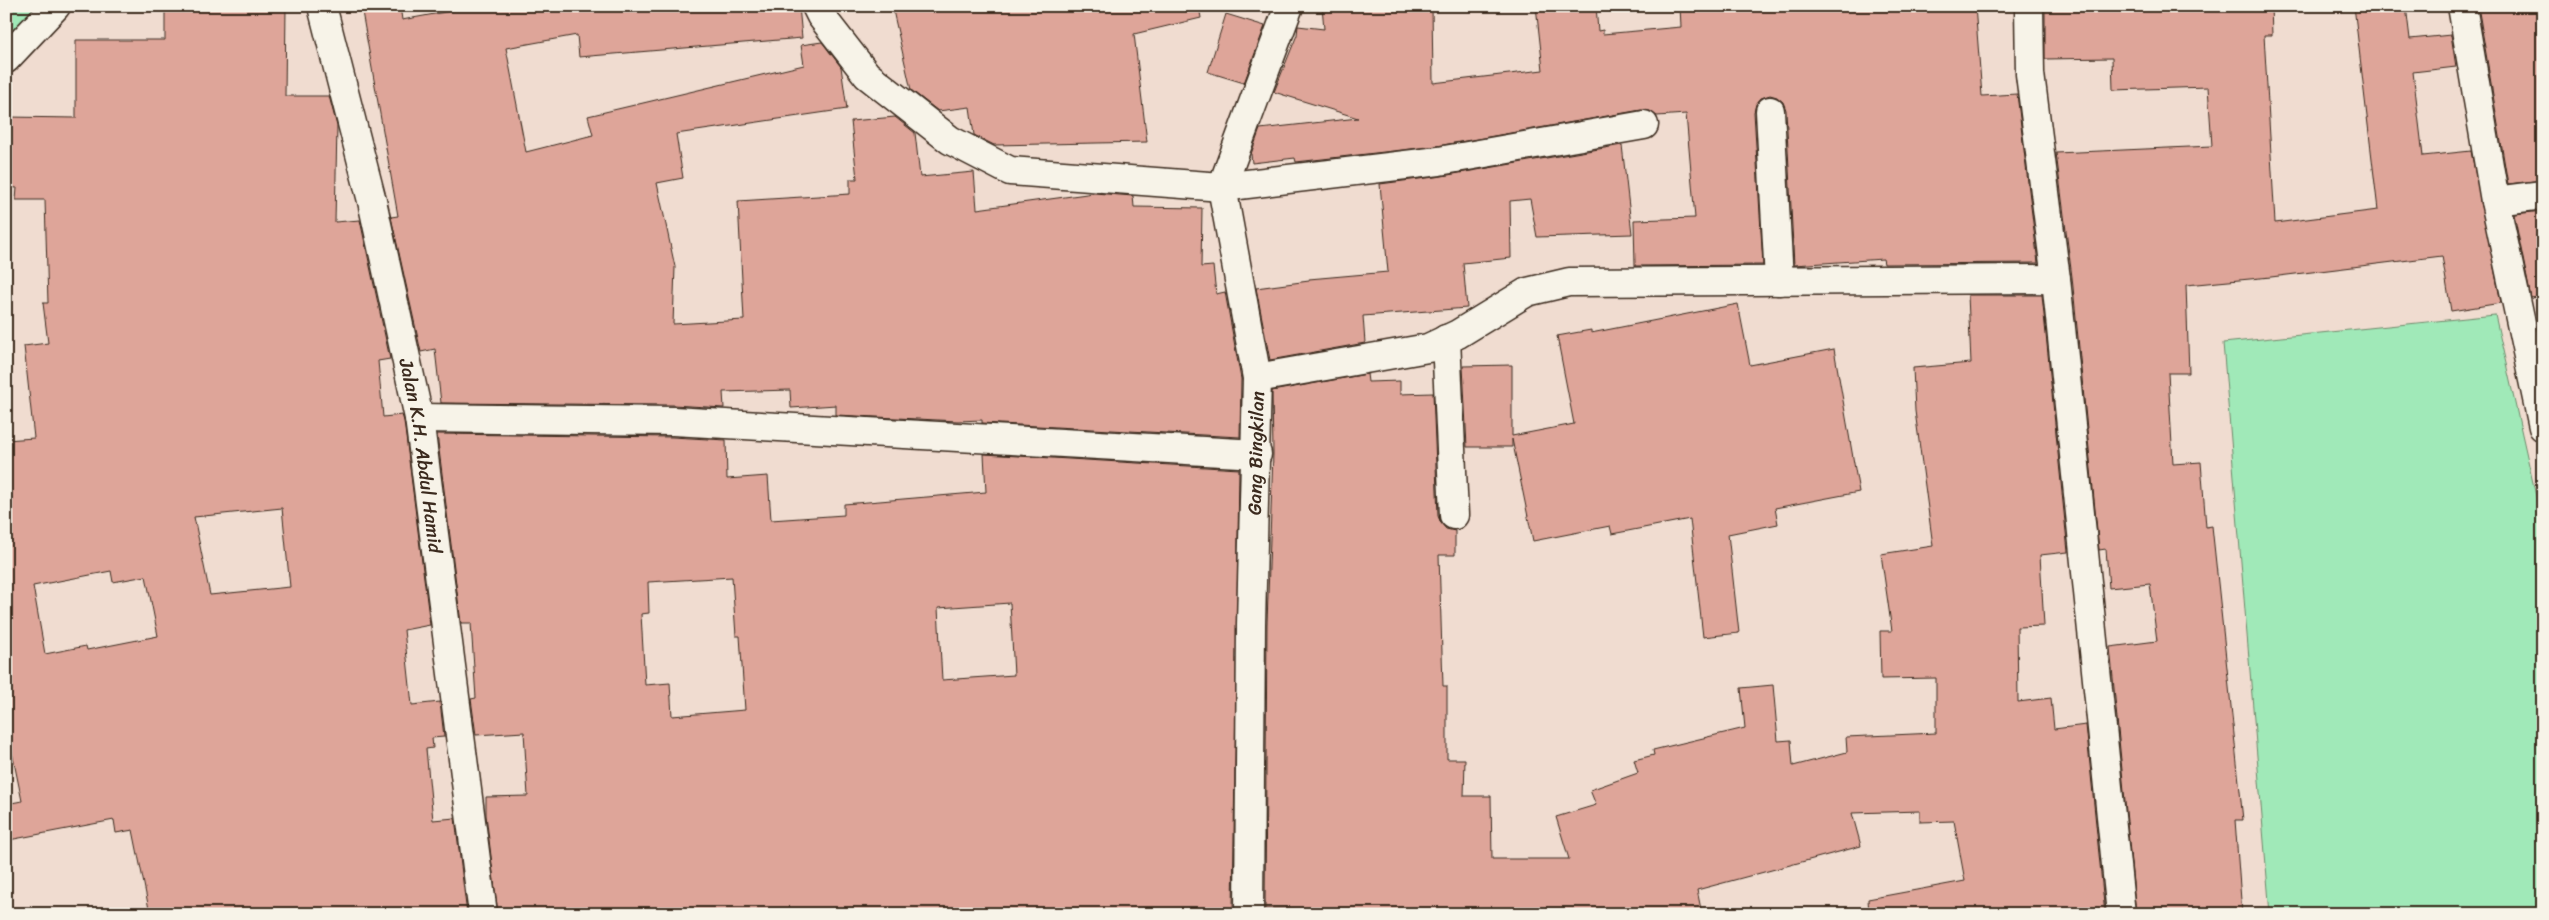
<svg xmlns="http://www.w3.org/2000/svg" width="2549" height="920" font-family="Sriracha,sans-serif">
<style>
.green{fill:#a0e9b8;stroke:#6e8a6b}
.building{fill:#dea599;stroke:#3b2a1e;fill-rule:evenodd}
.lines{fill:none;stroke-linecap:round;stroke-linejoin:round}
.minor-casing{stroke:#3b2a1e;stroke-width:31}
.minor{stroke:#f7f3e8;stroke-width:28}
.labels{text-anchor:middle;dominant-baseline:central;stroke-width:4;stroke-linejoin:round;paint-order:stroke}
.street-label{font-size:19px;fill:#3b2a1e;stroke:#f7f3e8}
</style>
<rect width="100%" height="100%" fill="#f0dcd0"/>
<filter id="ink" filterUnits="userSpaceOnUse"><feTurbulence type="fractalNoise" baseFrequency=".02" numOctaves="2"/><feDisplacementMap in="SourceGraphic" scale="10" xChannelSelector="R" yChannelSelector="G"/><feConvolveMatrix kernelMatrix="1 2 1 2 8 2 1 2 1" color-interpolation-filters="sRGB"/></filter>
<g filter="url(#ink)">
<path class="green" d="M 6,6 L 41,6 L 6,47 Z
M 2495,315 L 2543,527 L 2543,914 L 2270,914 L 2223,343 Z"/>
<path class="building" d="M 165,6 L 286,6 L 285,96 L 329,96 L 337,126 L 335,222 L 360,220 L 390,359 L 378,361 L 383,417 L 402,415 L 404,421 L 430,625 L 404,630 L 412,705 L 440,702 L 444,737 L 432,738 L 433,748 L 426,749 L 433,820 L 455,818 L 467,914 L 150,914 L 133,830 L 116,833 L 114,820 L 9,840 L 6,804 L 22,801 L 6,723 L 6,440 L 34,438 L 24,346 L 48,343 L 43,303 L 48,303 L 45,200 L 16,200 L 17,188 L 6,187 L 7,117 L 76,118 L 76,40 L 165,40 ZM 282,508 L 290,587 L 210,595 L 194,517 ZM 111,571 L 113,582 L 146,576 L 158,636 L 87,650 L 86,646 L 45,654 L 33,586 Z
M 361,6 L 400,6 L 402,20 L 478,6 L 799,6 L 802,38 L 579,57 L 577,35 L 506,48 L 526,152 L 593,135 L 588,116 L 804,65 L 801,45 L 822,42 L 841,67 L 847,109 L 676,134 L 683,178 L 657,183 L 675,267 L 673,324 L 744,320 L 738,201 L 850,194 L 850,179 L 857,179 L 851,121 L 895,117 L 915,133 L 920,177 L 974,172 L 977,209 L 1094,193 L 1133,196 L 1134,207 L 1202,208 L 1201,267 L 1213,266 L 1216,294 L 1225,292 L 1241,379 L 1240,437 L 982,423 L 982,420 L 958,421 L 836,415 L 836,405 L 791,408 L 790,390 L 723,392 L 724,408 L 673,405 L 441,403 L 435,349 L 421,352 L 391,217 L 398,216 Z
M 892,6 L 1199,6 L 1201,18 L 1134,34 L 1147,142 L 994,145 L 974,135 L 970,107 L 938,111 L 911,90 Z
M 1322,6 L 1432,6 L 1433,83 L 1543,70 L 1536,6 L 1596,6 L 1598,31 L 1603,30 L 1603,34 L 1681,27 L 1680,6 L 1975,6 L 1982,96 L 2017,94 L 2038,263 L 1884,264 L 1883,259 L 1794,265 L 1786,110 L 1783,102 L 1777,97 L 1770,95 L 1761,98 L 1756,104 L 1754,112 L 1763,265 L 1635,266 L 1634,220 L 1695,218 L 1686,114 L 1657,116 L 1650,111 L 1641,110 L 1437,146 L 1296,162 L 1295,158 L 1252,163 L 1251,154 L 1260,129 L 1358,118 L 1274,92 L 1297,35 L 1298,26 L 1324,29 Z
M 2045,6 L 2271,6 L 2272,35 L 2264,35 L 2275,223 L 2378,210 L 2354,6 L 2406,6 L 2410,39 L 2451,35 L 2456,67 L 2413,72 L 2423,156 L 2471,151 L 2501,303 L 2451,311 L 2442,256 L 2271,277 L 2186,285 L 2189,373 L 2168,373 L 2173,464 L 2201,462 L 2206,527 L 2212,526 L 2243,820 L 2235,820 L 2242,914 L 2136,914 L 2110,647 L 2157,641 L 2150,584 L 2109,588 L 2106,549 L 2099,550 L 2072,277 L 2056,153 L 2212,146 L 2208,87 L 2113,90 L 2112,58 L 2045,59 Z
M 2478,6 L 2543,6 L 2543,180 L 2508,184 Z
M 1226,14 L 1265,26 L 1244,83 L 1208,72 Z
M 1622,145 L 1632,234 L 1537,237 L 1530,199 L 1510,201 L 1511,258 L 1463,263 L 1467,308 L 1363,316 L 1365,343 L 1270,360 L 1256,288 L 1309,281 L 1309,279 L 1388,272 L 1380,184 L 1442,176 Z
M 2543,211 L 2543,296 L 2531,298 L 2514,214 Z
M 1968,295 L 2042,295 L 2068,552 L 2040,555 L 2044,626 L 2017,627 L 2018,702 L 2051,698 L 2054,729 L 2086,725 L 2105,914 L 1869,914 L 1868,899 L 1965,881 L 1954,821 L 1920,822 L 1920,811 L 1852,813 L 1861,846 L 1697,890 L 1702,914 L 1537,914 L 1537,909 L 1436,910 L 1436,914 L 1295,914 L 1295,909 L 1265,909 L 1267,624 L 1273,454 L 1272,391 L 1367,374 L 1368,382 L 1400,381 L 1400,394 L 1433,393 L 1438,516 L 1441,523 L 1446,529 L 1455,531 L 1455,555 L 1439,555 L 1443,686 L 1447,686 L 1447,759 L 1465,759 L 1464,796 L 1491,796 L 1492,859 L 1569,859 L 1556,817 L 1596,805 L 1590,790 L 1638,773 L 1634,760 L 1654,755 L 1653,750 L 1745,728 L 1741,688 L 1773,685 L 1778,741 L 1791,740 L 1793,766 L 1847,752 L 1846,737 L 1936,733 L 1936,678 L 1881,679 L 1880,631 L 1892,631 L 1881,554 L 1933,546 L 1915,411 L 1913,368 L 1971,363 Z
M 1738,304 L 1750,365 L 1834,349 L 1859,492 L 1775,508 L 1778,524 L 1728,534 L 1739,633 L 1703,637 L 1690,519 L 1612,534 L 1610,526 L 1533,541 L 1512,439 L 1512,447 L 1467,447 L 1463,366 L 1512,365 L 1512,436 L 1574,424 L 1557,336 L 1591,330 L 1591,333 Z
M 437,434 L 672,437 L 726,440 L 727,479 L 768,476 L 771,520 L 844,515 L 844,504 L 986,492 L 984,454 L 1239,469 L 1233,910 L 1230,910 L 1230,914 L 498,914 L 486,815 L 486,797 L 528,796 L 524,732 L 476,735 L 471,699 L 476,698 L 471,623 L 461,623 ZM 732,577 L 736,636 L 740,636 L 745,710 L 672,716 L 670,683 L 645,685 L 641,614 L 649,613 L 648,582 ZM 1010,603 L 1014,675 L 942,680 L 938,608 Z"/>
<g class="lines">
<g class="minor-casing">
<g id="minor">
<path id="s1" d="M 322,6 L 372,201 L 419,418 L 483,914"/>
<path d="M 816,6 L 821,16 L 867,75 L 950,140 L 1010,171 L 1222,187 L 1439,161 L 1644,125"/>
<path d="M 2029,6 L 2030,74 L 2056,279 L 2121,914"/>
<path d="M 2462,6 L 2495,201 L 2543,427"/>
<path d="M 6,59 L 56,6"/>
<path d="M 1770,111 L 1779,281"/>
<path d="M 2495,201 L 2543,195"/>
<path d="M 1446,339 L 1454,515"/>
<path d="M 1257,378 L 1428,348 L 1458,334 L 1527,292 L 1569,282 L 2056,279"/>
<path d="M 419,418 L 673,421 L 1257,454"/>
<path id="s2" d="M 1249,914 L 1251,624 L 1257,378 L 1222,187 L 1289,6"/>
</g>
</g>
<use href="#minor" class="minor"/>
</g>
</g>
<g class="labels">
<g class="street-label">
<text stroke="none"><textPath href="#s2" startOffset="461">Gang Bingkilan</textPath></text>
<text stroke="none"><textPath href="#s1" startOffset="461">Jalan K.H. Abdul Hamid</textPath></text>
</g>
</g>
<rect width="2549" height="920" fill="none" stroke="#f7f3e8" stroke-width="25"/>
<rect x="12" y="12" width="2524" height="895" fill="none" stroke="#3b2a1e" stroke-width="2" filter="url(#ink)"/>
</svg>
